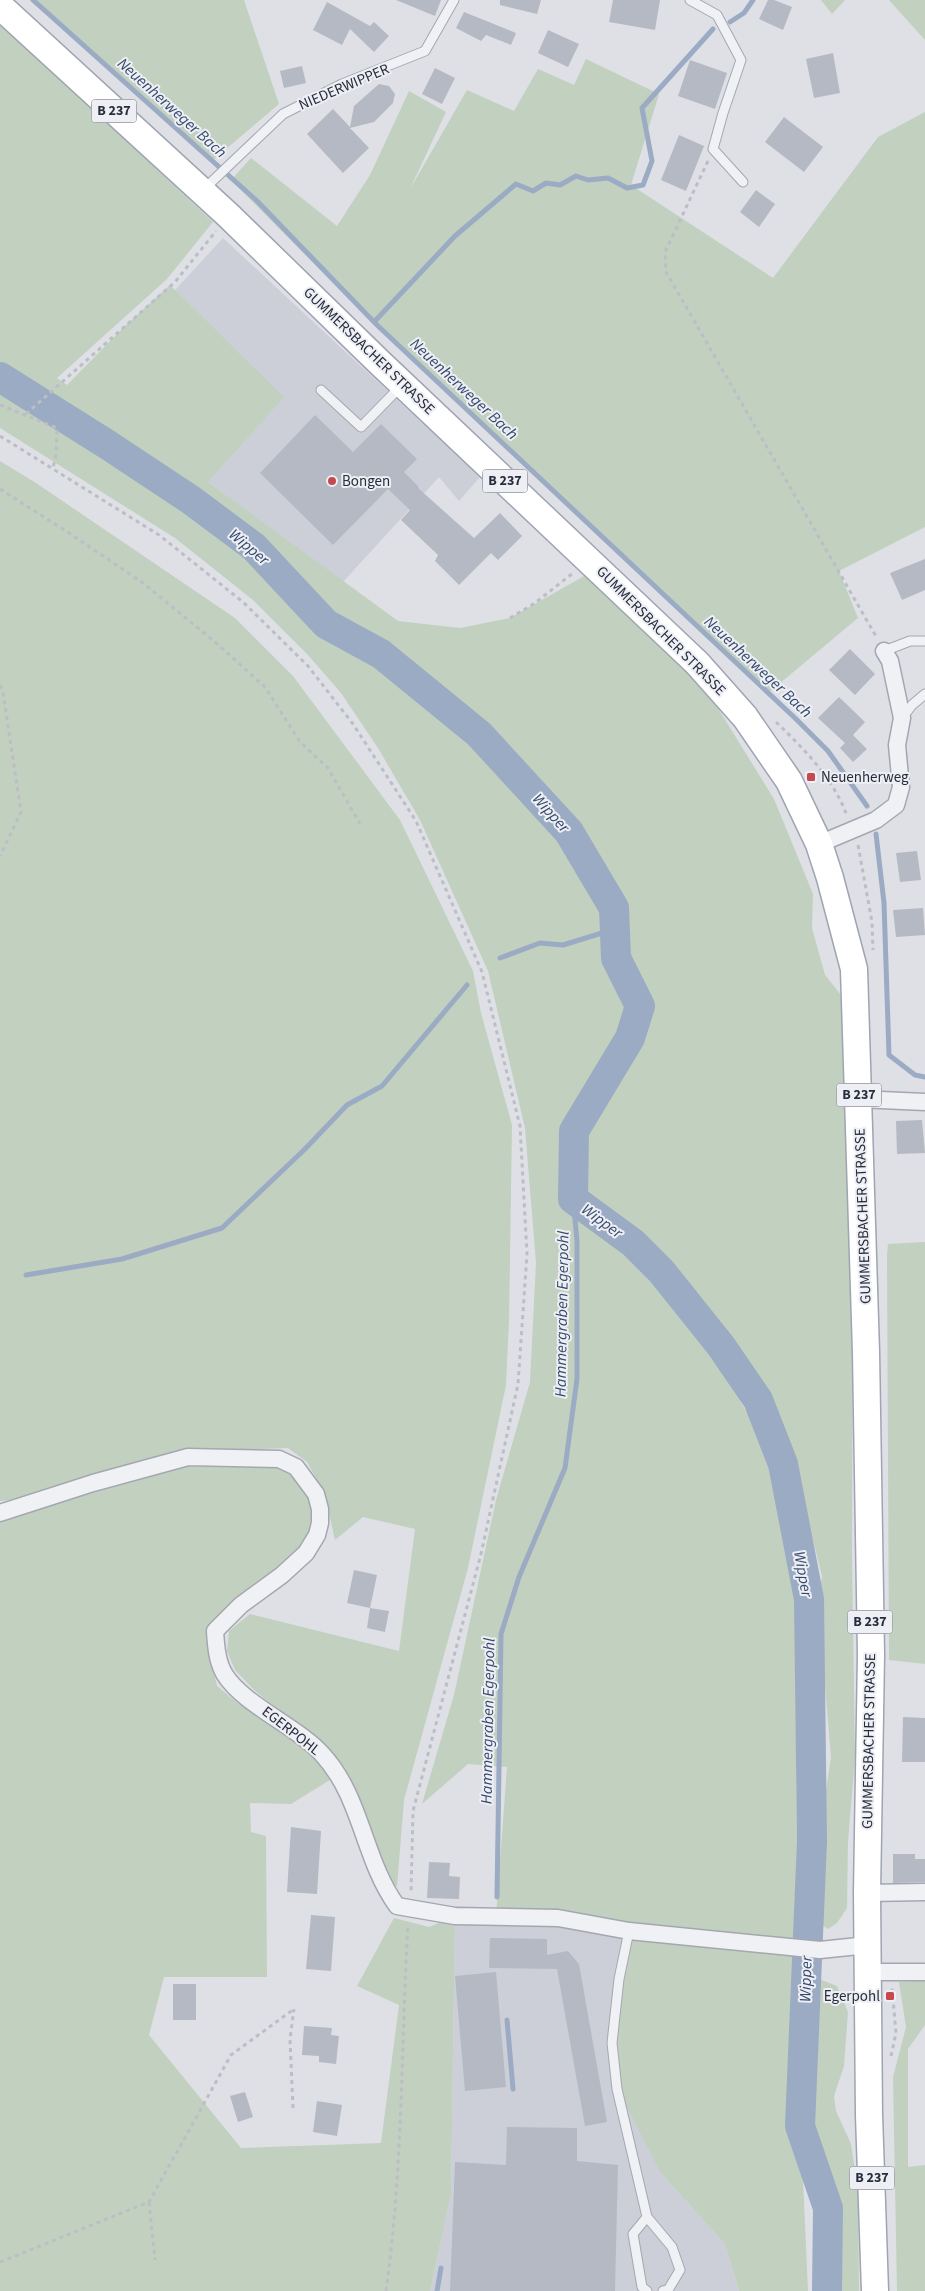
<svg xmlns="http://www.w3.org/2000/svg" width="925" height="2291" font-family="'Source Sans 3',sans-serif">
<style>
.built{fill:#cccfd8}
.green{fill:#c2d0bf}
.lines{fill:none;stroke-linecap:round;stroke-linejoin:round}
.stream{stroke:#9babc4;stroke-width:5}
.river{stroke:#9babc4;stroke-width:30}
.building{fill:#b5b9c3}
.lane-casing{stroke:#a4a7b0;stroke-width:11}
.street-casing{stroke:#a4a7b0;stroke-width:19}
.primary-casing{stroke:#9ea4b1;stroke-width:29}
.path{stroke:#bcbec5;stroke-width:3;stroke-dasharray:4 4;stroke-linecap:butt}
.lane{stroke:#f0f1f5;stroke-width:9}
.street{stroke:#f0f1f5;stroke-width:16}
.primary{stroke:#fff;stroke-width:26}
.poi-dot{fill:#c44a50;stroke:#edeff4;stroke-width:2}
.labels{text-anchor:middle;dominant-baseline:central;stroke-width:4;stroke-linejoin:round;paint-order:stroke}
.shield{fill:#edeff4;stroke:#636773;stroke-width:1}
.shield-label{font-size:14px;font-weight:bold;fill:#282d3c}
.street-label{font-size:15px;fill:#282d3c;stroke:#edeff4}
.poi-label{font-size:15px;fill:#282d3c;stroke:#edeff4;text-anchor:start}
.water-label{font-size:16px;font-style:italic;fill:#35496d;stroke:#edeff4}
</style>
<rect width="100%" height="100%" fill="#dee0e6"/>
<path class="built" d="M 223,238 L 480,477 L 459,501 L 439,477 L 343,582 L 208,482 L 283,397 L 175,290 Z
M 455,1916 L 629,1931 L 617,2089 L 660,2172 L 725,2244 L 739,2291 L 430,2291 L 451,2194 Z"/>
<path class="green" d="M 32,0 L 244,0 L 279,104 L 212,161 Z
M 821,0 L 845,0 L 832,14 Z
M 889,0 L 925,0 L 925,40 Z
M 0,23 L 213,222 L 167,279 L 57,378 L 67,385 L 125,326 L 170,285 L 284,397 L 208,482 L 398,621 L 460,628 L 510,618 L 586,575 L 694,677 L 716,705 L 774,799 L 813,894 L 812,928 L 825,975 L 841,995 L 850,1095 L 853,1241 L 852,1555 L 855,1758 L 848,1841 L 847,1908 L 837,1923 L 828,1929 L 818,1923 L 818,1845 L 831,1757 L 818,1602 L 822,1576 L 793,1461 L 760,1388 L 720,1329 L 641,1239 L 606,1205 L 597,1228 L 632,1252 L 709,1347 L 753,1423 L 777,1479 L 795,1600 L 797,1841 L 802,1948 L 795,2002 L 808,2291 L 739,2291 L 725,2244 L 660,2172 L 617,2089 L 612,2043 L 629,1931 L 496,1917 L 507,1767 L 468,1764 L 422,1804 L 454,1695 L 496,1500 L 530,1382 L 536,1263 L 525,1128 L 488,971 L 420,820 L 378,748 L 341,693 L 308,655 L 253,600 L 175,538 L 0,428 Z
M 586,59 L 659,94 L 631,185 L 773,278 L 878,137 L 925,112 L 925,527 L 839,571 L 858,618 L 767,694 L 377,327 L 231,180 L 251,158 L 337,226 L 370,175 L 409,91 L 446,112 L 410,189 L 467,90 L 514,111 L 538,69 L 574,85 Z
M 0,461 L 36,483 L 235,618 L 293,676 L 400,820 L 473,971 L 481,1013 L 512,1125 L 509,1321 L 506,1385 L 468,1568 L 404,1800 L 397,1886 L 390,1887 L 326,1748 L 255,1691 L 235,1670 L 227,1651 L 229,1631 L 250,1614 L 399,1651 L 415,1529 L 363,1517 L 335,1540 L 329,1513 L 320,1485 L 307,1462 L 288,1448 L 188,1452 L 42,1498 L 0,1501 Z
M 925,1242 L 925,1664 L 889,1660 L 887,1255 L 888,1244 Z
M 276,1465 L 300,1479 L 312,1497 L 311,1531 L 306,1547 L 276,1572 L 237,1596 L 208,1627 L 209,1650 L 217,1686 L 239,1704 L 319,1757 L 333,1778 L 291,1804 L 250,1803 L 251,1832 L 266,1836 L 267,1977 L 164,1977 L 149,2035 L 241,2148 L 381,2143 L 399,2005 L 357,1986 L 394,1918 L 429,1927 L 455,1916 L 451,2194 L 430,2291 L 0,2291 L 0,1510 L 43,1507 L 186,1467 Z
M 819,1979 L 837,1986 L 848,2012 L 844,2066 L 834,2096 L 836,2111 L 851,2144 L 858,2190 L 859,2291 L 834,2291 L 830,2244 L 834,2189 L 811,2129 L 811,1984 Z
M 925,1980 L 925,2025 L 908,2049 L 908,2167 L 925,2165 L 925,2291 L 897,2291 L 893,2077 L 906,2027 L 899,1982 Z"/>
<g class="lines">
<path class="stream" d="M 33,0 L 257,201 L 377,325 L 796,719 L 828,751 L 867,806
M 730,22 L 744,13 L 753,0
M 374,322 L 455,236 L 516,184 L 533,191 L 546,183 L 560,185 L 576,176 L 588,180 L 608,178 L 627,188 L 643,185 L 652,161 L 642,108 L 713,29
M 876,834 L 884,903 L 889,1055 L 915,1075 L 925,1077
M 500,958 L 540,943 L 563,945 L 615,929
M 26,1275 L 122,1259 L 222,1228 L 305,1149 L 347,1105 L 382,1086 L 467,985
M 497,1897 L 501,1634 L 519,1577 L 565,1468 L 577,1379 L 577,1241 L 573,1199
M 507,2020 L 513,2089
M 437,2291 L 441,2268"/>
<path class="river" d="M 0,377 L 108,445 L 191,500 L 254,547 L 326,624 L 381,654 L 479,734 L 569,832 L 614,908 L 616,958 L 640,1006 L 630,1038 L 574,1131 L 573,1199 L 633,1243 L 661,1271 L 721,1346 L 758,1400 L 783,1464 L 809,1599 L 812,1841 L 800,2126 L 828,2208 L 827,2291"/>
</g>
<path class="building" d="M 396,0 L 441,0 L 435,16 Z
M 500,0 L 541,0 L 537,14 L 500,5 Z
M 613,0 L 660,0 L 655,30 L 609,22 Z
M 768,0 L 774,0 L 792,7 L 783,30 L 759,19 Z
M 327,2 L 370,26 L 374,22 L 389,36 L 374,52 L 350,29 L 342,45 L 313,30 Z
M 464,12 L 516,33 L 511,45 L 486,35 L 481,41 L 456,28 Z
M 548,30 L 579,44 L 568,67 L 538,53 Z
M 833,53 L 840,93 L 814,98 L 806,59 Z
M 690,60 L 727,73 L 715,109 L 678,96 Z
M 302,66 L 306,83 L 284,88 L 280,71 Z
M 435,68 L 455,78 L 442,104 L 422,94 Z
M 379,84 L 389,86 L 395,94 L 393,103 L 374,122 L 350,128 L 369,148 L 343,173 L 307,134 L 333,109 L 350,127 L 354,106 Z
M 784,117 L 823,147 L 804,172 L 765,142 Z
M 679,135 L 704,146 L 686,191 L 661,180 Z
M 756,190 L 775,204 L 759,227 L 740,212 Z
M 315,415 L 353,452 L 381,424 L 417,459 L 404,472 L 419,487 L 418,488 L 474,538 L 500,513 L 522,536 L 498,560 L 491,553 L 459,585 L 435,561 L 438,555 L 401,520 L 410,510 L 388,489 L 333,545 L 260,473 Z
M 925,559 L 925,590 L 902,600 L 890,573 Z
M 850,649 L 875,674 L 855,695 L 829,670 Z
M 839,697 L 865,722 L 853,735 L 867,749 L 853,762 L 840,748 L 845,743 L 818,718 Z
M 917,851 L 921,880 L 900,882 L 896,853 Z
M 923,908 L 925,935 L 896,937 L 893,910 Z
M 922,1120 L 925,1153 L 897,1154 L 896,1121 Z
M 354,1570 L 377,1575 L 370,1608 L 347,1603 Z
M 370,1608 L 389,1611 L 385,1632 L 367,1628 Z
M 903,1717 L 925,1718 L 925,1762 L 902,1762 Z
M 291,1827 L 321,1831 L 317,1894 L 287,1892 Z
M 893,1854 L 915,1854 L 915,1859 L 925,1859 L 925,1882 L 893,1883 Z
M 429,1862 L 450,1863 L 449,1876 L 460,1877 L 459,1899 L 427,1898 Z
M 311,1915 L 335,1917 L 331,1971 L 306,1969 Z
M 490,1938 L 547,1939 L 547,1955 L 568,1951 L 579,1964 L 607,2122 L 585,2126 L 557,1969 L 489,1968 Z
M 496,1972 L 506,2087 L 465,2091 L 455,1976 Z
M 173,1984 L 196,1984 L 196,2020 L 173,2020 Z
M 304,2026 L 332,2028 L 331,2035 L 339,2036 L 336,2064 L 319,2062 L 319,2056 L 302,2055 Z
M 245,2092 L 253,2117 L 238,2122 L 230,2096 Z
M 317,2101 L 342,2105 L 337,2136 L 313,2132 Z
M 507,2127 L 577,2128 L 577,2161 L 618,2165 L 615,2291 L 450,2291 L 455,2162 L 506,2165 Z"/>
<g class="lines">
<g class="lane-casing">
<path id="lane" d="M 690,0 L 717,15 L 741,60 L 723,113 L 713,149 L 743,182
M 203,190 L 283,114 L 342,84 L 425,51 L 454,0
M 321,390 L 361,427 L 401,386
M 884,651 L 910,641 L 925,641
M 902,718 L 912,705 L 925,694
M 629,1931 L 619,1979 L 612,2043 L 617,2089 L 647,2217 L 672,2247 L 680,2270 L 668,2290 L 663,2291
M 647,2217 L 633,2234 L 642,2287 L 647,2291"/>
</g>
<g class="street-casing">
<path id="street" d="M 819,844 L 876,820 L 896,805 L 901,787 L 897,745 L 902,718 L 890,661 L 884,651
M 859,1099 L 925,1102
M 0,1513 L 93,1483 L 188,1457 L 279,1459 L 296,1467 L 316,1494 L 320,1509 L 320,1523 L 317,1535 L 306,1553 L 282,1575 L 241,1605 L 215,1631 C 216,1646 217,1662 225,1675 C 244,1705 298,1727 322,1754 C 362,1797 363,1859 397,1906 L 455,1916 L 558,1918 L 629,1931 L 820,1950 L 868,1945
M 867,1893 L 925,1892
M 869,1972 L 925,1972"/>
</g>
<g class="primary-casing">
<path id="primary" d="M 0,6 L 229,216 L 379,362 L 697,663 L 745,717 L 789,781 L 819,844 L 830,878 L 854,969 L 866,1352 L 871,1655 L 867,1893 L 869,2115 L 875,2291"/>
</g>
<path class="path" d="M 708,161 L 665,252 L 666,272 L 877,638
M 0,405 L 57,428 L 56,455 L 53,468
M 26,414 L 175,282 L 216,231
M 0,436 L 159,535 L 243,602 L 308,666 L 353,724 L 416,821 L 482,972 L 520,1126 L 527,1254 L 518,1384 L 481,1554 L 413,1811 L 411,1893
M 0,489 L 66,531 L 143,583 L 215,642 L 265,687 L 300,742 L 328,768 L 360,824
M 510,618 L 535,603 L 573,573
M 0,685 L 3,693 L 21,812 L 0,856
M 776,722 C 804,749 834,779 847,816
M 858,845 L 872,922 L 873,950
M 891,2056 L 896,2033 L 892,1988
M 293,2108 L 290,2039 L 294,2009
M 149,2202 L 155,2260
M 0,2262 L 149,2202 L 231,2055 L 294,2009
M 386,2291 C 403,2170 401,2046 408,1924"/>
<use href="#lane" class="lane"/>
<use href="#street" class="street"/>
<use href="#primary" class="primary"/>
</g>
<g class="poi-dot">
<circle cx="332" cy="481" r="5"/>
<rect x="806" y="772" width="10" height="10" rx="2.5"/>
<rect x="885" y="1991" width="10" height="10" rx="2.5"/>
</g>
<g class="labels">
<g class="shield">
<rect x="91.5" y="99.5" width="45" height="23" rx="4"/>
<rect x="482.5" y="469.5" width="45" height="23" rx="4"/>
<rect x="836.5" y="1083.5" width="45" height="23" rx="4"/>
<rect x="847.5" y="1610.5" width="45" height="23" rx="4"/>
<rect x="849.5" y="2166.5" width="45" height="23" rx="4"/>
</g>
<g class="shield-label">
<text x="114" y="111">B 237</text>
<text x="505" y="481">B 237</text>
<text x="859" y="1095">B 237</text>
<text x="870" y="1622">B 237</text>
<text x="872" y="2178">B 237</text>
</g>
<g class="street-label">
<text transform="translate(344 87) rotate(-23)">NIEDERWIPPER</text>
<text transform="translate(369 351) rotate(44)">GUMMERSBACHER STRASSE</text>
<text transform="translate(661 631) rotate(45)">GUMMERSBACHER STRASSE</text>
<text transform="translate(863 1216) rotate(-92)">GUMMERSBACHER STRASSE</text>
<text transform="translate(291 1731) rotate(38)">EGERPOHL</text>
<text transform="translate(869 1741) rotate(-89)">GUMMERSBACHER STRASSE</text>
</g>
<g class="poi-label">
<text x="342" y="481">Bongen</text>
<text x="821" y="777">Neuenherweg</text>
<text x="880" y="1996" text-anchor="end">Egerpohl</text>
</g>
<g class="water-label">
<text transform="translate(172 108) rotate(42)">Neuenherweger Bach</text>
<text transform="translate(464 389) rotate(43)">Neuenherweger Bach</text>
<text transform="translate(249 547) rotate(40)">Wipper</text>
<text transform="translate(758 667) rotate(43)">Neuenherweger Bach</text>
<text transform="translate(551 813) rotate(48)">Wipper</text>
<text transform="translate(602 1221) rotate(36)">Wipper</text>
<text transform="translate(562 1314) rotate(-89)">Hammergraben Egerpohl</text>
<text transform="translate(803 1574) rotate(80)">Wipper</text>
<text transform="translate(488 1721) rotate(-89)">Hammergraben Egerpohl</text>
<text transform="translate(806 1979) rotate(-88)">Wipper</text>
</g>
</g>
</svg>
